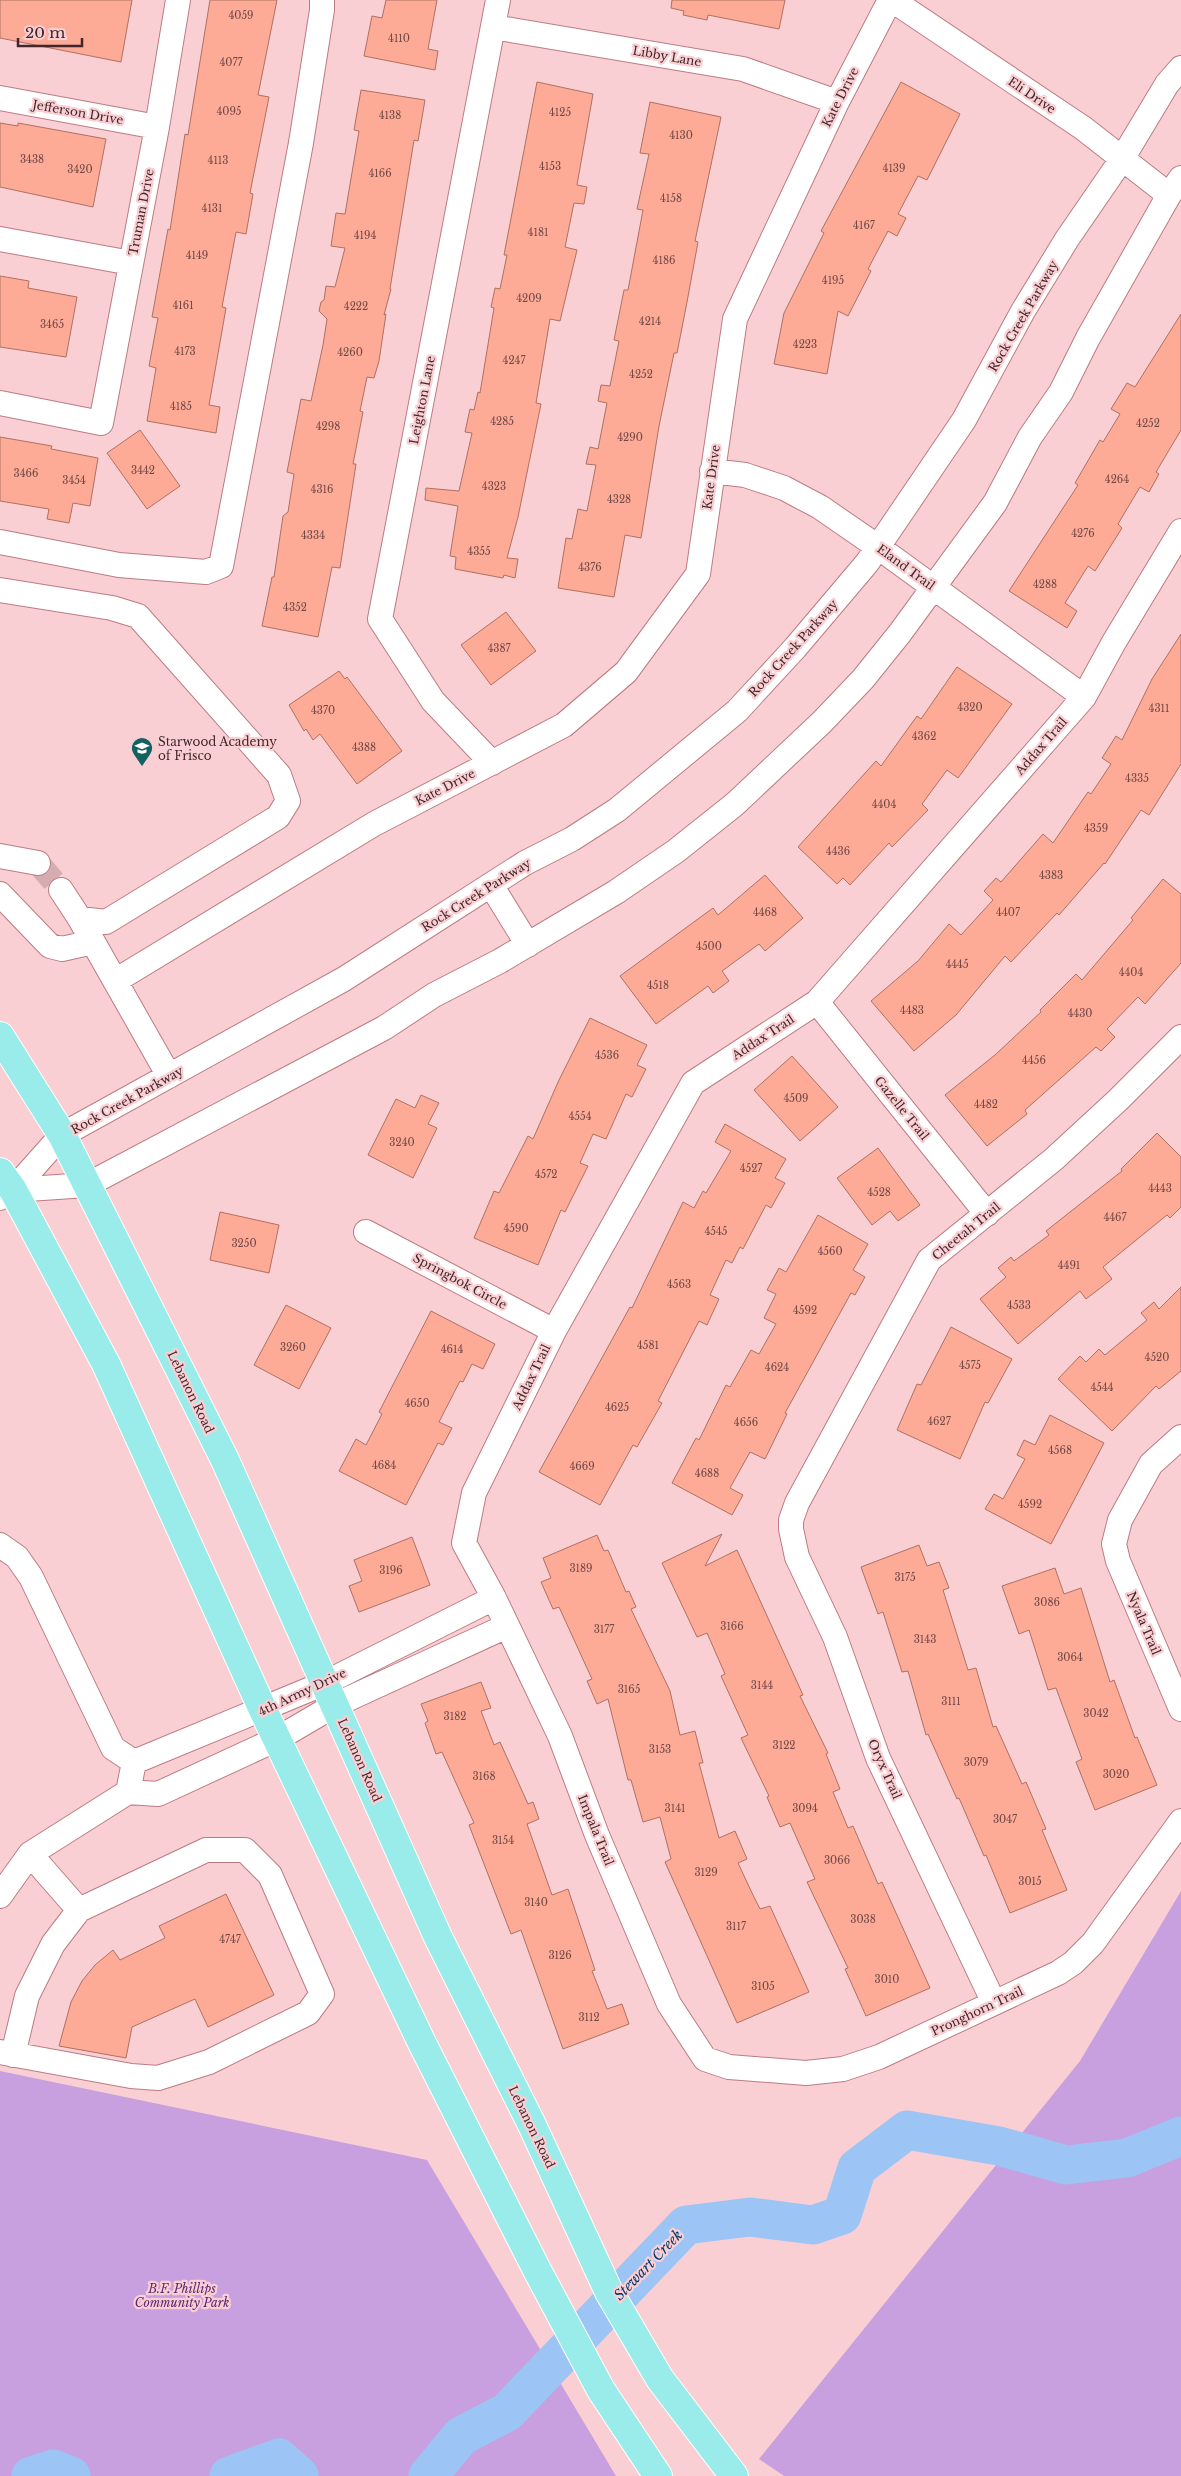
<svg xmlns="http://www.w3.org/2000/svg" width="1181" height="2476" font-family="'Libre Baskerville',serif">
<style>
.green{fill:#c8a0df}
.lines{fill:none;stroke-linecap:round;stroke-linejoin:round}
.river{stroke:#9cc5f6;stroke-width:39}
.building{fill:#fdaa97;stroke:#ae7163}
.minor-tunnel{stroke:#d5adb1;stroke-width:24;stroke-dasharray:24 12;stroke-linecap:butt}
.minor-casing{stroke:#bc7b82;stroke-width:26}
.major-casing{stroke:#fff;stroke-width:30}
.minor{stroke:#fff;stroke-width:24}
.major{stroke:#9aecea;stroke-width:28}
.labels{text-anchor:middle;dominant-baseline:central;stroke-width:4.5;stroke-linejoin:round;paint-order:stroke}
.number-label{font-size:10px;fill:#704845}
.street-label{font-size:12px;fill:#41272a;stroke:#facfd3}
.poi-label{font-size:12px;fill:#41272a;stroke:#facfd3;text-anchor:start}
.park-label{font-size:12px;font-style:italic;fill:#5b2674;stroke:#facfd3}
.water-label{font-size:14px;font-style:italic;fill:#00376c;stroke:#facfd3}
</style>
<rect width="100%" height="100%" fill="#facfd3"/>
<path class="green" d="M 1181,1891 L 1181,2476 L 784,2476 L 759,2459 L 1080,2061 Z
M 0,2071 L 427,2160 L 616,2476 L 0,2476 Z"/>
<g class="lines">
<path class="river" d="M 31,2476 L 53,2469 L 71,2476
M 229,2476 L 279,2458 L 299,2476
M 428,2476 L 461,2436 L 507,2412 L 686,2225 L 750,2217 L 813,2225 L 842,2215 L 857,2168 L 907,2130 L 999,2146 L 1066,2165 L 1127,2158 L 1181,2136"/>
</g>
<path class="building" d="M 0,0 L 132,0 L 121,62 L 0,38 Z
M 210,0 L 277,0 L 258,95 L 269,97 L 250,193 L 253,194 L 246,234 L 236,232 L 222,307 L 226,308 L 209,405 L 220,407 L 216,433 L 147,421 L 156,368 L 149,366 L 158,318 L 152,317 L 168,229 L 170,230 L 185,134 L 188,135 Z
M 386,0 L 437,0 L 428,49 L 438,51 L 435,70 L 364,56 L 372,16 L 382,18 Z
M 672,0 L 785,0 L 779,29 L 708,15 L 707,20 L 683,15 L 684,11 L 671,8 Z
M 537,82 L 593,94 L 577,185 L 587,187 L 584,204 L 574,203 L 565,247 L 577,250 L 560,321 L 550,319 L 536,403 L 541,404 L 518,517 L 507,558 L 518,559 L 515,578 L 504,575 L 503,578 L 455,569 L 456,557 L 450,556 L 458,506 L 425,500 L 426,488 L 459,491 L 472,433 L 465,432 L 470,409 L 474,410 L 478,392 L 480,393 L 494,308 L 491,307 L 495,288 L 500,289 L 507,255 L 504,255 Z
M 901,82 L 960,114 L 927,180 L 918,176 L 898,214 L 906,218 L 897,236 L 888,231 L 868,269 L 871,271 L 848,316 L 838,311 L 827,374 L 774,364 L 784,313 L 824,233 L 821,231 Z
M 361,90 L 425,100 L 418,141 L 414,140 L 390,289 L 391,289 L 384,315 L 386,314 L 379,361 L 374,378 L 367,377 L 360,411 L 363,412 L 353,464 L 356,464 L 340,568 L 332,567 L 318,637 L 262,626 L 272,577 L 274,577 L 283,516 L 288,512 L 294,474 L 287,472 L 301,399 L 311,401 L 323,345 L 327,319 L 319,311 L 321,302 L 324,300 L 326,286 L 335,287 L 345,248 L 331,246 L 336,213 L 345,214 L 359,131 L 354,130 Z
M 650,102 L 721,117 L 695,241 L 698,242 L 687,302 L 677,353 L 674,353 L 659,426 L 641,538 L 625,535 L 614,597 L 558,588 L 566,538 L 572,539 L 578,509 L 587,511 L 596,465 L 586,464 L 590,447 L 598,449 L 607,403 L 598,401 L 601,385 L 610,386 L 619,341 L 614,340 L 624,290 L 628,290 L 643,210 L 637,209 L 649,154 L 640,153 Z
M 0,123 L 18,126 L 18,123 L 106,139 L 93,207 L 0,187 Z
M 0,276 L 29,281 L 28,288 L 77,297 L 66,357 L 0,347 Z
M 1181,314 L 1181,430 L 1156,472 L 1159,474 L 1149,492 L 1140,487 L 1118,524 L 1122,528 L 1095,571 L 1088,566 L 1065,603 L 1077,611 L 1067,628 L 1009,591 L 1078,485 L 1075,483 L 1100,440 L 1103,442 L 1120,414 L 1111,409 L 1127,383 L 1135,387 Z
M 140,430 L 180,486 L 147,509 L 107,453 Z
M 0,437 L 52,446 L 51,449 L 98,458 L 90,506 L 73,503 L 69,523 L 47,519 L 49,509 L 0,501 Z
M 506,612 L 536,651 L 491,685 L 461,645 Z
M 1181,634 L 1181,764 L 1149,815 L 1141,810 L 1105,864 L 1104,863 L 1059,915 L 1057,913 L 1011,962 L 1005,956 L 956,1015 L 914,1051 L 871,1001 L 918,961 L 949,924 L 961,935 L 993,900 L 984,891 L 996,878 L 1001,882 L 1043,834 L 1053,843 L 1088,792 L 1091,794 L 1111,764 L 1102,758 L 1116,736 L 1122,740 L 1152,679 Z
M 957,667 L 1012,704 L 958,778 L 947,770 L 922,804 L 928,810 L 892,847 L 889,843 L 850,885 L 843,878 L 837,884 L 798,847 L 876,761 L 881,766 L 917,716 L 921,719 Z
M 339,671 L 345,679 L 347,677 L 402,751 L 357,784 L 320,734 L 313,740 L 306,729 L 304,731 L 289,705 Z
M 765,875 L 803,918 L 765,951 L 759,944 L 722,971 L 729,981 L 713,993 L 708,986 L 656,1024 L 620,976 L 713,908 L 718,915 Z
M 1163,879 L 1181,894 L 1181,963 L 1145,1004 L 1138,997 L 1107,1029 L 1115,1037 L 1101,1051 L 1096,1047 L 1025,1110 L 1027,1114 L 987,1146 L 945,1095 L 995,1055 L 1041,1012 L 1040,1010 L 1076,974 L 1082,980 L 1133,920 L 1131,918 Z
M 590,1018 L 647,1045 L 637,1065 L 646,1069 L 632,1097 L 626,1094 L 606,1139 L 593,1134 L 580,1163 L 588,1166 L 565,1212 L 561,1210 L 538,1265 L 474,1238 L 494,1191 L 499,1193 L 528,1136 L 533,1139 L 559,1080 Z
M 792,1056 L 838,1107 L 800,1141 L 754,1090 Z
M 421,1095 L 439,1103 L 428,1124 L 437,1128 L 413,1178 L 368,1155 L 396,1099 L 415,1108 Z
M 725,1124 L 786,1159 L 775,1178 L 785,1183 L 771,1208 L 766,1205 L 743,1249 L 740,1247 L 732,1263 L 726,1260 L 710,1295 L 719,1299 L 707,1325 L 699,1321 L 658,1401 L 662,1403 L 637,1447 L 633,1445 L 600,1505 L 539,1472 L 630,1307 L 632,1308 L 683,1202 L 694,1208 L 703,1191 L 706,1193 L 731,1151 L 715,1142 Z
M 1157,1133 L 1181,1157 L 1181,1207 L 1170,1218 L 1167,1215 L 1103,1267 L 1112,1279 L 1086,1299 L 1080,1291 L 1018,1344 L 980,1299 L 1006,1277 L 998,1268 L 1011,1257 L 1014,1261 L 1049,1235 L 1046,1231 L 1122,1171 L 1121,1169 Z
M 878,1148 L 920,1205 L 898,1221 L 890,1211 L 872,1225 L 837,1178 Z
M 220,1212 L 279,1225 L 269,1273 L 210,1260 Z
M 818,1215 L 868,1244 L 853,1270 L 865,1277 L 855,1295 L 851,1293 L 785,1413 L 787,1414 L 765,1459 L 750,1452 L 730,1488 L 743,1495 L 732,1515 L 672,1483 L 696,1438 L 699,1440 L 726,1385 L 730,1387 L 751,1350 L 759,1354 L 776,1324 L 764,1318 L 776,1294 L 767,1290 L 779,1268 L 786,1272 Z
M 1181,1287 L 1181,1371 L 1159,1389 L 1156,1386 L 1112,1431 L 1058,1379 L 1080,1356 L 1086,1362 L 1099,1349 L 1105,1355 L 1147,1320 L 1141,1313 L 1154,1302 L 1159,1309 Z
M 286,1305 L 331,1328 L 299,1389 L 254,1365 Z
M 431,1311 L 495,1344 L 483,1369 L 472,1364 L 463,1382 L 460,1381 L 439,1422 L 452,1428 L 443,1445 L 438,1443 L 406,1505 L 339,1471 L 356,1439 L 366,1445 L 382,1414 L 379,1412 Z
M 951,1327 L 1012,1359 L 988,1403 L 985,1402 L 960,1459 L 897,1430 L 917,1384 L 921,1385 Z
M 1050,1415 L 1104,1443 L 1051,1544 L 985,1509 L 994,1494 L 1003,1499 L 1025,1459 L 1017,1455 L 1024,1440 L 1035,1445 Z
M 722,1534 L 705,1566 L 737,1550 L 803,1695 L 800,1696 L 828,1753 L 826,1754 L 840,1789 L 833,1792 L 848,1828 L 853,1826 L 878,1884 L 882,1882 L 930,1988 L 866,2016 L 845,1969 L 848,1968 L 807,1882 L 815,1879 L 790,1823 L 780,1827 L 767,1797 L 769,1796 L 741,1738 L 748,1735 L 721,1676 L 725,1674 L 707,1633 L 697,1637 L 662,1563 Z
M 597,1535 L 604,1551 L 608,1550 L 626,1592 L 629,1591 L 636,1607 L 631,1609 L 670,1691 L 680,1735 L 695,1731 L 703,1763 L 699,1763 L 719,1838 L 735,1831 L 747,1859 L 738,1863 L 752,1893 L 760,1909 L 770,1906 L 809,1992 L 737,2023 L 665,1862 L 671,1859 L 660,1817 L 643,1822 L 631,1780 L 628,1780 L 608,1699 L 597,1704 L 587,1681 L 592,1679 L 559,1607 L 553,1609 L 541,1582 L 551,1578 L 543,1558 Z
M 412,1537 L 430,1585 L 359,1612 L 349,1586 L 362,1581 L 354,1560 Z
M 919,1545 L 927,1566 L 939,1562 L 949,1588 L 943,1590 L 968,1670 L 976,1668 L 993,1727 L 996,1726 L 1022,1784 L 1026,1782 L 1046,1829 L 1042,1830 L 1067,1890 L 1010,1913 L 986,1855 L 984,1856 L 959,1798 L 957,1799 L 928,1734 L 926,1735 L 908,1671 L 902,1672 L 883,1612 L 878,1614 L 861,1567 Z
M 1055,1568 L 1064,1594 L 1081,1588 L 1110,1682 L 1114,1680 L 1135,1738 L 1137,1737 L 1157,1785 L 1095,1810 L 1076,1762 L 1082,1759 L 1056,1688 L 1048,1690 L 1029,1630 L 1019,1634 L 1002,1586 Z
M 481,1682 L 491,1708 L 481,1711 L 494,1745 L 500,1742 L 528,1804 L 533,1802 L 539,1819 L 527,1824 L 552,1895 L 568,1889 L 595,1970 L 592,1971 L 607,2009 L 622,2004 L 629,2024 L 563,2049 L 521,1930 L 511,1934 L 469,1825 L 474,1823 L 442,1752 L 436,1754 L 425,1723 L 428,1721 L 421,1704 Z
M 226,1894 L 274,1995 L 208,2027 L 195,1999 L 132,2027 L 126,2058 L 59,2046 L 71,2002 L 82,1981 L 95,1965 L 113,1950 L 120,1960 L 165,1938 L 159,1926 Z"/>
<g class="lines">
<path class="minor-tunnel" d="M 38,863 L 61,890"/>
<g class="minor-casing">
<path id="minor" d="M 892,0 L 1083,128 L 1169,195
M 493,27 L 743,69 L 837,102
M 0,98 L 157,127
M 0,239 L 131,263
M 0,403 L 101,423 L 157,127 L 178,0
M 712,471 L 745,475 L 784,488 L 820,507 L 878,547 L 1084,697
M 1181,531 L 1114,642 L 1084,697 L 817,1002 L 693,1083 L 554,1331 L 474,1493 L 464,1543 L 494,1598 L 560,1736 L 597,1835 L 669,2004 L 705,2059 L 729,2067 L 806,2073 L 843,2069 L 879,2057 L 1058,1973 L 1073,1963 L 1093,1943 L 1181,1821
M 0,542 L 119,565 L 206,572 L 221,566 L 301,143 L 322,10 L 322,0
M 0,590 L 112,608 L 138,616 L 279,775 L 288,801 L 278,817 L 106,922 L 80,919 L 61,890
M 492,763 L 433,701 L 380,619 L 498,0
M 0,856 L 38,863
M 491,885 L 528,945
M 0,894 L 50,946 L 62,949 L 93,942
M 80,919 L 169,1076
M 115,981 L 374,824 L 564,725 L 626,672 L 698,574 L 735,319 L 837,102 L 890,0
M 817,1002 L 987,1214
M 13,1190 L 87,1185 L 384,1028 L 434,995 L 500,961 L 616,892 L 676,851 L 735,804 L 822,722 L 863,679 L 900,633 L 995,503 L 1030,437 L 1061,392 L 1088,338 L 1169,195 L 1181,178
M 0,1198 L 13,1190 L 62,1135 L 344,979 L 525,863 L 572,839 L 617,810 L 737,711 L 795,648 L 867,563 L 964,420 L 1023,311 L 1067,239 L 1122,159 L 1167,84 L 1181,68
M 366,1232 L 554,1331
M 1181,1437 L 1151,1464 L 1120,1520 L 1114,1544 L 1118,1561 L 1181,1709
M 0,1545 L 17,1557 L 31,1577 L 113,1748 L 134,1762
M 128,1792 L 134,1762 L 325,1683 L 494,1598
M 0,1896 L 30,1854 L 128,1792 L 158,1794 L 277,1739 L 335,1705 L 507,1626
M 994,2003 L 878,1758 L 835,1637 L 797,1557 L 791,1529 L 791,1520 L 797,1503 L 929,1260 L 1054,1159 L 1118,1100 L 1181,1037
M 0,2052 L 131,2076 L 158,2078 L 209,2062 L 308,2013 L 322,1994 L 270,1875 L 245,1850 L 206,1850 L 79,1910 L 30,1854
M 13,2055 L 27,1996 L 53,1944 L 79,1910"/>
</g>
<g class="major-casing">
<path id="major" d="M 0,1036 L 62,1135 L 225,1460 L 438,1937 L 532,2125 L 609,2292 L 660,2379 L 734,2476
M 0,1172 L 13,1190 L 106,1364 L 263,1710 L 422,2043 L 537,2270 L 601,2390 L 658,2476"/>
</g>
<use href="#minor" class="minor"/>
<use href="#major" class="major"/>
</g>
<defs>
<g id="school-pin" transform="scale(1.125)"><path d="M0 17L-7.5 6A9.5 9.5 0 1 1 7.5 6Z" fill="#126261" stroke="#facfd3"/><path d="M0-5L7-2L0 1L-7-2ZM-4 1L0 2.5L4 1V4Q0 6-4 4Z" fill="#fff"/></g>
</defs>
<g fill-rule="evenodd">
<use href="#school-pin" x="142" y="748"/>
</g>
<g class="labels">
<g class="number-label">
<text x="241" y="15">4059</text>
<text x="399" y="38">4110</text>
<text x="231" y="62">4077</text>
<text x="229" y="111">4095</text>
<text x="560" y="112">4125</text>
<text x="390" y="115">4138</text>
<text x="681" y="135">4130</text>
<text x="32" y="159">3438</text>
<text x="218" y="160">4113</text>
<text x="550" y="166">4153</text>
<text x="894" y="168">4139</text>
<text x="80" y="169">3420</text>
<text x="380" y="173">4166</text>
<text x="671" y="198">4158</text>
<text x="212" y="208">4131</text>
<text x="864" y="225">4167</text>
<text x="538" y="232">4181</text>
<text x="365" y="235">4194</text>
<text x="197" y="255">4149</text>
<text x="664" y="260">4186</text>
<text x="833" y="280">4195</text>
<text x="529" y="298">4209</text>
<text x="183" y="305">4161</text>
<text x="356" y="306">4222</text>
<text x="650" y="321">4214</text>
<text x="52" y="324">3465</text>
<text x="805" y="344">4223</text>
<text x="185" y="351">4173</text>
<text x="350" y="352">4260</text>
<text x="514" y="360">4247</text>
<text x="641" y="374">4252</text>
<text x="181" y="406">4185</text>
<text x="502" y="421">4285</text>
<text x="1148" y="423">4252</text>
<text x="328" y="426">4298</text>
<text x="630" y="437">4290</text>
<text x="143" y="470">3442</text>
<text x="26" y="473">3466</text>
<text x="1117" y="479">4264</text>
<text x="74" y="480">3454</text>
<text x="494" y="486">4323</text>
<text x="322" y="489">4316</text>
<text x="619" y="499">4328</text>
<text x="1083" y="533">4276</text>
<text x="313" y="535">4334</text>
<text x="479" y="551">4355</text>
<text x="590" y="567">4376</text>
<text x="1045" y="584">4288</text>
<text x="295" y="607">4352</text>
<text x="499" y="648">4387</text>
<text x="970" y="707">4320</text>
<text x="1159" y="708">4311</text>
<text x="323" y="710">4370</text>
<text x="924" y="736">4362</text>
<text x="364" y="747">4388</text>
<text x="1137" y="778">4335</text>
<text x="884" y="804">4404</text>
<text x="1096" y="828">4359</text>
<text x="838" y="851">4436</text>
<text x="1051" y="875">4383</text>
<text x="765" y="912">4468</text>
<text x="1008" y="912">4407</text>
<text x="709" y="946">4500</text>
<text x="957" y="964">4445</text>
<text x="1131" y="972">4404</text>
<text x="658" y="985">4518</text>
<text x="912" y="1010">4483</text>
<text x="1080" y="1013">4430</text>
<text x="607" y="1055">4536</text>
<text x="1034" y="1060">4456</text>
<text x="796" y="1098">4509</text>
<text x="986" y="1104">4482</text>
<text x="580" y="1116">4554</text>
<text x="402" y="1142">3240</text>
<text x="751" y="1168">4527</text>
<text x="546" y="1174">4572</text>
<text x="1160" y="1188">4443</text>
<text x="879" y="1192">4528</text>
<text x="1115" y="1217">4467</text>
<text x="516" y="1228">4590</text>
<text x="716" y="1231">4545</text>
<text x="244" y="1243">3250</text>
<text x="830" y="1251">4560</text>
<text x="1069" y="1265">4491</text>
<text x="679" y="1284">4563</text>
<text x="1019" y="1305">4533</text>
<text x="805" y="1310">4592</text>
<text x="648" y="1345">4581</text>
<text x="293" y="1347">3260</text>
<text x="452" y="1349">4614</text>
<text x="1157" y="1357">4520</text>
<text x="970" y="1365">4575</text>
<text x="777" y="1367">4624</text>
<text x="1102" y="1387">4544</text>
<text x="417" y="1403">4650</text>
<text x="617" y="1407">4625</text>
<text x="939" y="1421">4627</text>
<text x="746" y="1422">4656</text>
<text x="1060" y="1450">4568</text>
<text x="384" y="1465">4684</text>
<text x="582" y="1466">4669</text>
<text x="707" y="1473">4688</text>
<text x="1030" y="1504">4592</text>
<text x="581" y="1568">3189</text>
<text x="391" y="1570">3196</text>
<text x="905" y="1577">3175</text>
<text x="1047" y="1602">3086</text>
<text x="732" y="1626">3166</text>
<text x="604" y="1629">3177</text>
<text x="925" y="1639">3143</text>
<text x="1070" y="1657">3064</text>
<text x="762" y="1685">3144</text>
<text x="629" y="1689">3165</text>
<text x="951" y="1701">3111</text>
<text x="1096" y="1713">3042</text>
<text x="455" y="1716">3182</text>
<text x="784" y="1745">3122</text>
<text x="660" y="1749">3153</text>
<text x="976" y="1762">3079</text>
<text x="1116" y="1774">3020</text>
<text x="484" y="1776">3168</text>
<text x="675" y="1808">3141</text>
<text x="805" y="1808">3094</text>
<text x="1005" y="1819">3047</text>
<text x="503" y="1840">3154</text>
<text x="837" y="1860">3066</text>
<text x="706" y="1872">3129</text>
<text x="1030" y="1881">3015</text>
<text x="536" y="1902">3140</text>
<text x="863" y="1919">3038</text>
<text x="736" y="1926">3117</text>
<text x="230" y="1939">4747</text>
<text x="560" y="1955">3126</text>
<text x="887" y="1979">3010</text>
<text x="763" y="1986">3105</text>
<text x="589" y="2017">3112</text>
</g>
<g class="street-label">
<text transform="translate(667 56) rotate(10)">Libby Lane</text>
<text transform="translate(1032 95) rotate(34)">Eli Drive</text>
<text transform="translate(840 97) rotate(-63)">Kate Drive</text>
<text transform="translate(78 112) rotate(10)">Jefferson Drive</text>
<text transform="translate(141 212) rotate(-79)">Truman Drive</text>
<text transform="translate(1023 316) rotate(-60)">Rock Creek Parkway</text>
<text transform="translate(422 400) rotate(-79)">Leighton Lane</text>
<text transform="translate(711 477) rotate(-82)">Kate Drive</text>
<text transform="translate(906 567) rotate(36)">Eland Trail</text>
<text transform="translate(793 648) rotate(-48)">Rock Creek Parkway</text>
<text transform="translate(1041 746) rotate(-49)">Addax Trail</text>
<text transform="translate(445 787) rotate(-27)">Kate Drive</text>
<text transform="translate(476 895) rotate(-32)">Rock Creek Parkway</text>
<text transform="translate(763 1037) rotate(-33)">Addax Trail</text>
<text transform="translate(127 1100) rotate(-29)">Rock Creek Parkway</text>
<text transform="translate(902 1108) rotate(51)">Gazelle Trail</text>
<text transform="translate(966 1231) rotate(-39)">Cheetah Trail</text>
<text transform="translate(460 1281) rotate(28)">Springbok Circle</text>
<text transform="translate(531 1377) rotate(-64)">Addax Trail</text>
<text transform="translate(191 1392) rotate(64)">Lebanon Road</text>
<text transform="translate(1144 1623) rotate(67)">Nyala Trail</text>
<text transform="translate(302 1692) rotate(-25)">4th Army Drive</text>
<text transform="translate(360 1760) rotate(66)">Lebanon Road</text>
<text transform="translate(885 1769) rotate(66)">Oryx Trail</text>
<text transform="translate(596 1830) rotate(68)">Impala Trail</text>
<text transform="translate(977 2011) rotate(-25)">Pronghorn Trail</text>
<text transform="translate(532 2127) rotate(64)">Lebanon Road</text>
</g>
<g class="poi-label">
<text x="158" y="741">Starwood Academy<tspan x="158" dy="14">of Frisco</tspan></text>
</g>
<g class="park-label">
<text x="182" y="2288">B.F. Phillips<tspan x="182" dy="14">Community Park</tspan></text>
</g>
<g class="water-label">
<text transform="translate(648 2265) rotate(-46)">Stewart Creek</text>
</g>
</g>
<path d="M18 38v8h64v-8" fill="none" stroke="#41272a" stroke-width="2.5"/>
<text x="25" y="38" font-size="15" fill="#41272a" stroke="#facfd3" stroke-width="4" paint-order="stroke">20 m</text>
</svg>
